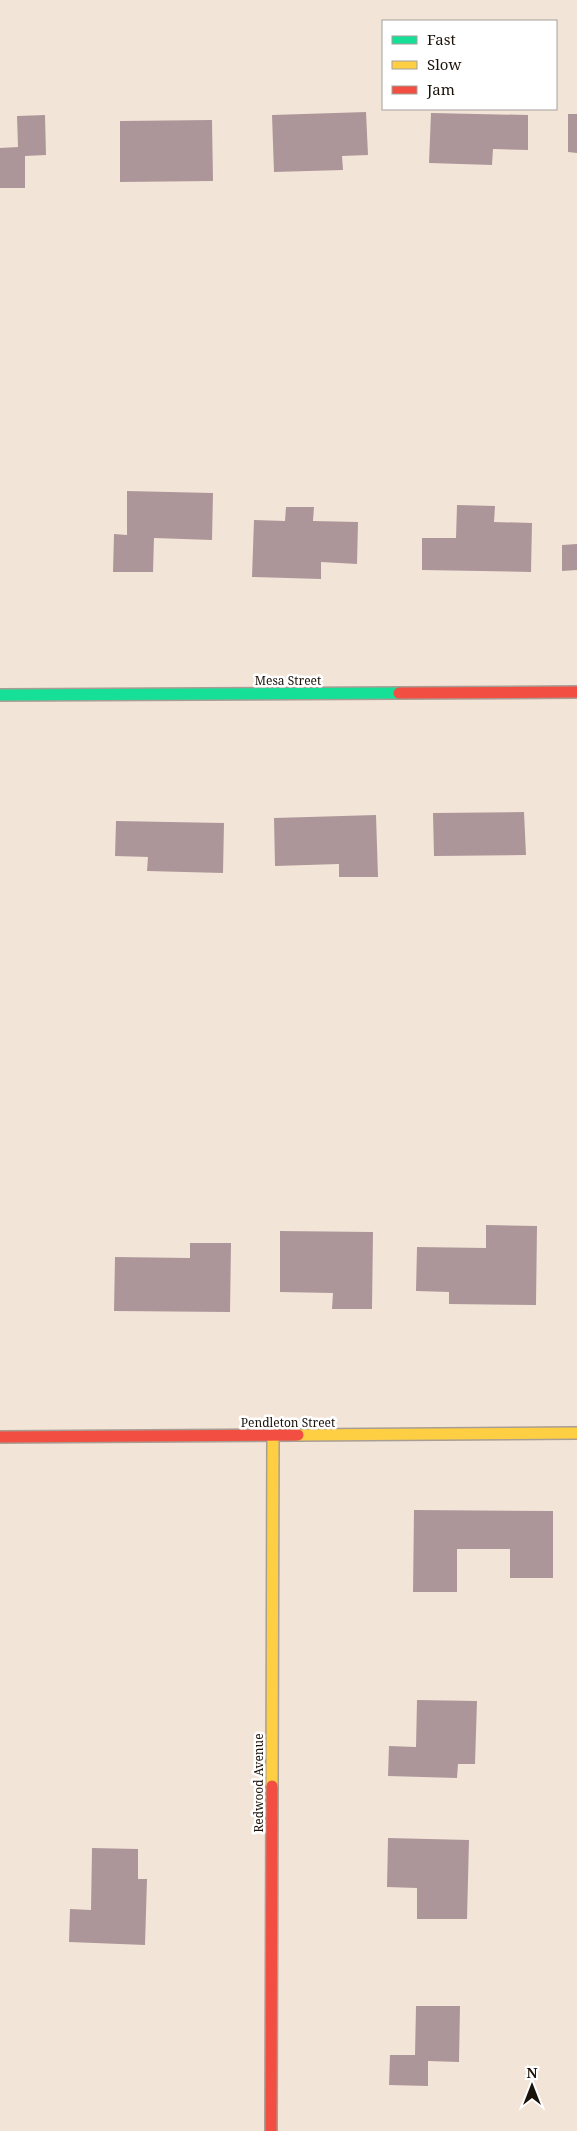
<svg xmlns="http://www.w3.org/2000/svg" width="577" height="2131" font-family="'Noto Serif',serif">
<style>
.building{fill:#ad9699}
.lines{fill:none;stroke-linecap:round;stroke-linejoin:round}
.fast-casing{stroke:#a99e94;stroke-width:14}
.slow-casing{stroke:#a99e94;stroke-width:14}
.jam-casing{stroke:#a99e94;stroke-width:14}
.fast{stroke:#16e098;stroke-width:11}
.slow{stroke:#ffcf43;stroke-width:11}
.jam{stroke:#f24e42;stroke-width:11}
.labels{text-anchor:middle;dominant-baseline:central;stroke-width:5;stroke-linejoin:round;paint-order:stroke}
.street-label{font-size:12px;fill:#1b120a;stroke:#fff}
</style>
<rect width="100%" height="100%" fill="#f3e4d8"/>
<path class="building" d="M 366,112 L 368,155 L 342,156 L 343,170 L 274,172 L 272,115 Z
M 431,113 L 528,115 L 528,150 L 493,149 L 492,165 L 429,163 Z
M 568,114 L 577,114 L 577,153 L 568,152 Z
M 45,115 L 46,155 L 25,156 L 25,188 L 0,188 L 0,148 L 18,147 L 17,116 Z
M 212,120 L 213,181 L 120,182 L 120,121 Z
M 127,491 L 213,493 L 212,540 L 154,538 L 153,572 L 113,572 L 114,534 L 127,535 Z
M 457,505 L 495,506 L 494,522 L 532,523 L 531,572 L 422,570 L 422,538 L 456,538 Z
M 286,507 L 314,507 L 313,521 L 358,522 L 357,564 L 321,562 L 321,579 L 252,577 L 254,520 L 285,521 Z
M 577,544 L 577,570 L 562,571 L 562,545 Z
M 524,812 L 526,855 L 434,856 L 433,813 Z
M 376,815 L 378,877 L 339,877 L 339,864 L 275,866 L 274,818 Z
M 116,821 L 224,823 L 223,873 L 147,871 L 148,857 L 115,856 Z
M 486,1225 L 537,1226 L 536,1305 L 449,1304 L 449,1292 L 416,1291 L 417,1247 L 486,1248 Z
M 280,1231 L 373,1232 L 372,1309 L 332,1309 L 333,1293 L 280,1292 Z
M 190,1243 L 231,1243 L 230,1312 L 114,1311 L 115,1257 L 190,1258 Z
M 414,1510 L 553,1511 L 553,1578 L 510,1578 L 510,1549 L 457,1549 L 457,1592 L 413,1592 Z
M 417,1700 L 477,1701 L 475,1764 L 458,1764 L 457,1778 L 388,1776 L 389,1746 L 416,1747 Z
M 388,1838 L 469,1840 L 467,1919 L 417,1919 L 417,1888 L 387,1887 Z
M 92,1848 L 138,1849 L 138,1879 L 147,1879 L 145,1945 L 69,1942 L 70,1909 L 91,1910 Z
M 416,2006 L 460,2006 L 459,2062 L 428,2061 L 428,2086 L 389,2085 L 390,2055 L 415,2055 Z"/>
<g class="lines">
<g class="fast-casing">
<path id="fast" d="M 0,695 L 399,693"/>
</g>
<g class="slow-casing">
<path id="slow" d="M 298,1435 L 577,1433
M 272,1786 L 273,1435"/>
</g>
<g class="jam-casing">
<path id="jam" d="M 399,693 L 577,692
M 0,1437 L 298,1435
M 271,2131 L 272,1786"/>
</g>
<use href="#fast" class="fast"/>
<use href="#slow" class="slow"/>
<use href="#jam" class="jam"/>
</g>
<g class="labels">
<g class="street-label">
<text x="288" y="680">Mesa Street</text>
<text x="288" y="1422">Pendleton Street</text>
<text transform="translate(258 1783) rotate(-90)">Redwood Avenue</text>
</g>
</g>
<rect x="382" y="20" width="175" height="90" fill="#ffffff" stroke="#a4a09d"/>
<rect x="392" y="36" width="25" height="8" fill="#16e098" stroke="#a4a09d"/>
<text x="427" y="45" font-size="15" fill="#1b120a">Fast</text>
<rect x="392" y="61" width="25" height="8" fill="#ffcf43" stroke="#a4a09d"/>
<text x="427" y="70" font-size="15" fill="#1b120a">Slow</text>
<rect x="392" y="86" width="25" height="8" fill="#f24e42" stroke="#a4a09d"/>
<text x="427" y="95" font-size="15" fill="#1b120a">Jam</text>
<g transform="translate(532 2086)" stroke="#ffffff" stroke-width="4" paint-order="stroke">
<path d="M0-4L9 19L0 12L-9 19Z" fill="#1b120a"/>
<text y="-8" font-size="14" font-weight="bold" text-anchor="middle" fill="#1b120a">N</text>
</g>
</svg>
